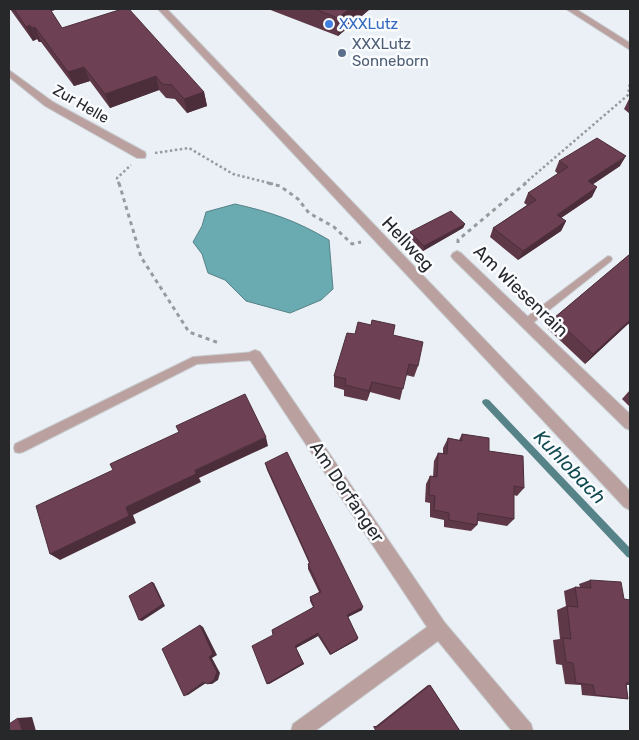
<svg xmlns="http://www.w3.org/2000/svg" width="639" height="740" font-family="Rubik,sans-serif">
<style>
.water{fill:#6aaab1;stroke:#568388}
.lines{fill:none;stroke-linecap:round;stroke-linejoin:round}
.stream{fill:#568388;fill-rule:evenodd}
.service-casing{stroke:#c7ccd0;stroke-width:2}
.minor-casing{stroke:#c7ccd0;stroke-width:2}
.tertiary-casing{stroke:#c7ccd0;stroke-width:2}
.path-far1{stroke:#969b9e;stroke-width:2.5;stroke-dasharray:2.5 2.5;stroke-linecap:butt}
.path{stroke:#969b9e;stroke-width:3;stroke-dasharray:4 4;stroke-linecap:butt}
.service{fill:#baa19f;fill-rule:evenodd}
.minor{fill:#baa19f;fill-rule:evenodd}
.tertiary{fill:#baa19f;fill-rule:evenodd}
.wall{fill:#5e3847}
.shaded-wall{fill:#4c2e3a}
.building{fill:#6d4153;stroke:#4c2e3a}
.shop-dot{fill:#3f7fe0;stroke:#fafcff;stroke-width:2}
.service-dot{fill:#5c6f8a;stroke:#fafcff;stroke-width:2}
.labels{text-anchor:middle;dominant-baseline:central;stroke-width:5;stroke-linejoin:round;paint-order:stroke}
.far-shop-label{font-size:15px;fill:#366cbe;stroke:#fafcff;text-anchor:start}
.far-service-label{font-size:15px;fill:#4e5e75;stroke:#fafcff;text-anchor:start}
.far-street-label{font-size:15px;fill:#26282a;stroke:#fafcff}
.street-label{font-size:18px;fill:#26282a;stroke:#fafcff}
.water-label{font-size:19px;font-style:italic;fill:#104a50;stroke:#fafcff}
</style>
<rect width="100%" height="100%" fill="#eaf0f5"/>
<path class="water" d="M 235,204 C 271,212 297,221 329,240 L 333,289 L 321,300 L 290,313 L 246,301 L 225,280 L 208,273 L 202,254 L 193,242 L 202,226 L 206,212 Z"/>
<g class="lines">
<path class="stream" d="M 486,399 L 489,400 L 630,548 L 630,558 L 627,557 L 483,404 L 482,402 L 483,400 Z"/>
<g class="service-casing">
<path id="service" d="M 608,256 L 611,257 L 612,259 L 611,261 L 529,326 L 523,326 L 521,323 L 523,320 Z
M 255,352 L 258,353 L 260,356 L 258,359 L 255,360 L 197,364 L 23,452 L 19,453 L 15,452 L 14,448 L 15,444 L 193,357 Z"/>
</g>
<g class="minor-casing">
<path id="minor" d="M 566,9 L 576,9 L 630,43 L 630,50 Z
M 9,70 L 53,102 L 145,152 L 146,155 L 145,158 L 137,158 L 45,106 L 9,77 Z
M 457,251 L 461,253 L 630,414 L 630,430 L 625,428 L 453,259 L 451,256 L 453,253 Z
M 255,350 L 260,352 L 445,623 L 531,724 L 533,731 L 512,731 L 438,641 L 315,731 L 291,731 L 293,724 L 427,627 L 250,360 L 248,356 L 250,352 Z"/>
</g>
<g class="tertiary-casing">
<path id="tertiary" d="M 158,9 L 167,9 L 630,491 L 630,510 L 624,507 Z"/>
</g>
<path class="path-far1" d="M 155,153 L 189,148 L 233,174 L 273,184
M 119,184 L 117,178 L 131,165
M 524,184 L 628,95 L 630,83"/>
<path class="path" d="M 119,183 L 141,257 L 189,332 L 219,343
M 268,183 L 280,186 L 298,199 L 309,213 L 334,227 L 352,244 L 361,242
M 458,243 L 458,240 L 526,183"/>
<use href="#service" class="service"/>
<use href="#minor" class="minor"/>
<use href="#tertiary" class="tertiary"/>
</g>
<path class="wall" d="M 10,9 L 58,9 L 51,11 L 62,28 L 204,92 L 207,106 L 187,113 L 175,99 L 166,98 L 159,90 L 110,108 L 90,81 L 74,86 L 41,42 L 39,42 L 37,39 L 33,41 Z
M 268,9 L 370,9 L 338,36 Z
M 630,97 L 630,114 L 624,109 Z
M 559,161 L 620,166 L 593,184 L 592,197 L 561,218 L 566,221 L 561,231 L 518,260 L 490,237 L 493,228 L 527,205 L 524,203 L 528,193 L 558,174 L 555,171 Z
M 465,224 L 463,228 L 423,251 L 409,237 L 410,232 Z
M 630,254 L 630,325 L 628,324 L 585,364 L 548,329 L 554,318 Z
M 355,334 L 393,335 L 418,366 L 414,377 L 406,375 L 400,400 L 370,392 L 367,401 L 344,396 L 344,390 L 334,387 L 334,376 Z
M 630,390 L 630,407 L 622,399 Z
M 462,434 L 489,451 L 524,488 L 517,496 L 514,495 L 514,519 L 507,526 L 478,521 L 477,525 L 471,531 L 444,527 L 444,520 L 430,517 L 430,503 L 425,502 L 426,484 L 430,476 L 433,477 L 434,461 L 438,453 L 443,453 L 443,448 L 448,438 L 459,440 Z
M 265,463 L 362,610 L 348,617 L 358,638 L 357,640 L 330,655 L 318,636 L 296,648 L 304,664 L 269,684 L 267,684 L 273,635 L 313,607 L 310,601 L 310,597 L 319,592 L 308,569 L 308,564 L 309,563 L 267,470 Z
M 590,580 L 624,599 L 630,600 L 630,685 L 626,685 L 628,699 L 614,698 L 582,695 L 581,685 L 565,684 L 562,665 L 556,664 L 553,640 L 560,639 L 557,610 L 566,606 L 564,591 L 575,587 L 580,587 L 579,584 Z
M 428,685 L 430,685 L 460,731 L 376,731 L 373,726 L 376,726 Z"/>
<path class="shaded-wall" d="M 47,9 L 58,9 L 48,12 Z
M 349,9 L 370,9 L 338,36 L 338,18 Z
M 30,25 L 37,39 L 33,41 L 26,27 Z
M 35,27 L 41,42 L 39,42 L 32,28 Z
M 84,67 L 90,81 L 74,86 L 68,72 Z
M 156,76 L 159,90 L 110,108 L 105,94 Z
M 204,92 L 207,106 L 187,113 L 184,99 Z
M 626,156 L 620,166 L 583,191 L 588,181 Z
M 597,187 L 592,197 L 552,224 L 557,215 Z
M 566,221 L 561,231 L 518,260 L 523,251 Z
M 465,224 L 463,228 L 423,251 L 424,246 Z
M 630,320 L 630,322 L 628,324 L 585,364 L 593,354 Z
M 372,382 L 370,392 L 367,401 L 369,391 Z
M 266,437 L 268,446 L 199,478 L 201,482 L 133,515 L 136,523 L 60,560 L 50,554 L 126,507 L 195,470 Z
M 152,582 L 154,583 L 165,606 L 142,621 L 139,620 Z
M 363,607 L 362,610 L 346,618 L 347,615 Z
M 200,625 L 203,627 L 217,655 L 212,658 L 220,673 L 218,680 L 212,684 L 208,684 Z
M 318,633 L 318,636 L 296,648 L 304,664 L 269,684 L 267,684 L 295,646 Z
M 358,638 L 357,640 L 330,655 L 331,654 Z
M 203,682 L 206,683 L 188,695 L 184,696 Z
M 32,717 L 36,731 L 22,731 L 18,718 Z"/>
<path class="building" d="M 14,9 L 50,9 L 62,28 L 122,9 L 129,9 L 204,92 L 184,99 L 172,85 L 162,84 L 156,76 L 105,94 L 84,67 L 68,72 L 35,27 L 32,28 L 30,25 L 26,27 Z
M 315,9 L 349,9 L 338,18 Z
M 597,138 L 626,156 L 588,181 L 597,187 L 557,215 L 566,221 L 523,251 L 493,228 L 536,200 L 528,193 L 568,167 L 559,161 Z
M 451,211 L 465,224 L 424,246 L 410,232 Z
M 630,254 L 630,320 L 593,354 L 554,318 Z
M 372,320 L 395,325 L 393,335 L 423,342 L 418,366 L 409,364 L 403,389 L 372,382 L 369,391 L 345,385 L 346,379 L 334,376 L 347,333 L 355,334 L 358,322 L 371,325 Z
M 245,394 L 266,437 L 195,470 L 196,474 L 126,507 L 129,516 L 50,554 L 36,506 L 113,470 L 110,464 L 179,432 L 176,426 Z
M 462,434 L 489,438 L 489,451 L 523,456 L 524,488 L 514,486 L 514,519 L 478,513 L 477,525 L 449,520 L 449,513 L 434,510 L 435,496 L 429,495 L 430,476 L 437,477 L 438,453 L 447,454 L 448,438 L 462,441 Z
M 287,452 L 363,607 L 347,615 L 358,638 L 331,654 L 318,633 L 295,646 L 303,663 L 267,684 L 252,646 L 273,635 L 272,630 L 314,607 L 310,597 L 321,592 L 308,564 L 310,563 L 265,463 Z
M 590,580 L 621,582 L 624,599 L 630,600 L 630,683 L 626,683 L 628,699 L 595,695 L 593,685 L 576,683 L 573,663 L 566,662 L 563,638 L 571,639 L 567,606 L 578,607 L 575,587 L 591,588 Z
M 152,582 L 163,604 L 139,620 L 129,596 Z
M 200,625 L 213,654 L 209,657 L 217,672 L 214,680 L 208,684 L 203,682 L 184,696 L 162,649 Z
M 430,685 L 460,731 L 376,731 L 374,727 L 377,727 Z
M 18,718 L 22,731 L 9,731 L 9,724 Z"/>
<circle class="shop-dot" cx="329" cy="24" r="5"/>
<circle class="service-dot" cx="342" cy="53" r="5"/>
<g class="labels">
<g class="far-shop-label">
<text x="339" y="24">XXXLutz</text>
</g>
<g class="far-service-label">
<text x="352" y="44">XXXLutz<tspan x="352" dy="17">Sonneborn</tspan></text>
</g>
<g class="far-street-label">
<text transform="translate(81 104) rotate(30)">Zur Helle</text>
</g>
<g class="street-label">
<text transform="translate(408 244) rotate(47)">Hellweg</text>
<text transform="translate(521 291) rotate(44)">Am Wiesenrain</text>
<text transform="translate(347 492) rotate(56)">Am Dorfanger</text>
</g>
<g class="water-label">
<text transform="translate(570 467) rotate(46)">Kuhlobach</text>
</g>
</g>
<rect width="639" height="740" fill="none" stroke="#26282a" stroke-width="20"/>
</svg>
